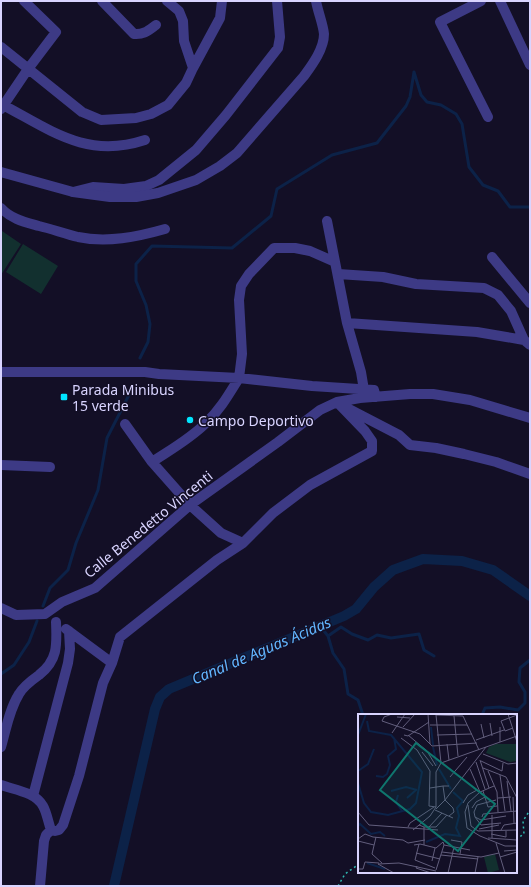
<svg xmlns="http://www.w3.org/2000/svg" width="531" height="887" font-family="'Noto Sans',sans-serif">
<style>
.pitch{fill:#12302f}
.lines{fill:none;stroke-linecap:round;stroke-linejoin:round}
.stream{stroke:#0c2248;stroke-width:3}
.canal{stroke:#0c2248;stroke-width:10}
.path{stroke:#2fb8b0;stroke-width:1.5;stroke-dasharray:2 3;stroke-linecap:butt}
.minor{stroke:#3d3a85;stroke-width:10}
.tertiary{stroke:#3d3a85;stroke-width:10}
.poi-dot{fill:#00e5ff;stroke:#130f26;stroke-width:1.5}
.labels{text-anchor:middle;dominant-baseline:central;stroke-width:3;stroke-linejoin:round;paint-order:stroke}
.poi-label{font-size:14px;fill:#d9d4ff;stroke:#130f26;text-anchor:start}
.street-label{font-size:14px;fill:#d9d4ff;stroke:#130f26}
.water-label{font-size:15px;font-style:italic;fill:#62b6ff;stroke:#130f26}
.inset-river{fill:none;stroke:#0c2248;stroke-width:2}
.inset-road{fill:none;stroke:#625e7d;stroke-width:1}
.view{fill:#0f766e;fill-opacity:0.15;stroke:#0f766e;stroke-width:2}
.inset-edge{fill:none;stroke:#d9d4ff;stroke-width:2}
</style>
<rect width="100%" height="100%" fill="#130f26"/>
<path class="pitch" d="M 2,231 L 21,244 L 1,275 L 1,232 Z
M 23,244 L 58,266 L 41,294 L 6,272 Z"/>
<g class="lines">
<path class="stream" d="M 414,72 L 421,95 L 427,102 L 441,105 L 456,114 L 462,124 L 469,167 L 483,185 L 498,191 L 510,207 L 530,207
M 140,358 L 148,342 L 150,324 L 146,305 L 136,281 L 136,264 L 152,246 L 232,248 L 271,216 L 277,189 L 332,155 L 377,143 L 406,106 L 410,97 L 414,72
M 43,606 L 50,588 L 68,570 L 76,543 L 98,490 L 107,438 L 130,393
M 320,626 L 328,636 L 333,653 L 344,669 L 348,694 L 358,700 L 363,715
M 328,636 L 341,627 L 352,634 L 368,640 L 377,635 L 391,638 L 419,634 L 424,650 L 434,656
M 1,674 L 14,665 L 29,642 L 37,621
M 482,715 L 485,708 L 500,707 L 518,710 L 525,703 L 525,692 L 519,682 L 520,668 L 530,660"/>
<path class="canal" d="M 114,886 L 155,709 L 160,697 L 169,689 L 344,616 L 356,609 L 374,587 L 393,570 L 423,559 L 462,561 L 493,570 L 530,596"/>
<path class="path" d="M 516,839 L 524,834 L 523,821 L 530,810
M 338,886 L 345,874 L 359,864"/>
<path class="minor" d="M 102,1 L 134,34 C 144,35 149,30 156,25
M 481,1 L 440,22 L 488,117
M 500,1 L 530,65
M 1,47 L 82,112 L 101,120 L 136,118 L 151,114 L 168,105 L 186,83 L 193,68 L 184,41 L 183,21 L 179,11 L 167,1
M 193,68 L 220,18 L 222,1
M 3,105 C 52,131 87,159 145,140
M 1,109 L 28,69 L 56,32 L 24,1
M 73,192 L 93,187 L 124,189 L 146,186 L 159,180 L 196,150 L 226,115 L 278,48 L 280,37 L 277,1
M 1,208 C 11,219 25,222 39,226 C 52,229 65,234 78,237 C 107,243 137,237 165,229
M 327,221 L 347,323 L 361,372 L 364,390
M 492,257 L 530,303
M 338,274 L 383,277 L 416,284 L 484,288 L 498,295 L 511,311 L 524,340
M 347,323 L 477,332 L 524,340 L 530,345
M 1,372 L 145,372 L 159,374 L 239,378 L 242,354 L 239,300 L 241,286 L 249,274 L 274,248 L 295,248 L 310,251 L 335,262
M 345,407 L 399,435 L 410,445 L 436,448 L 464,454 L 496,462 L 530,474
M 125,424 L 152,462 C 170,450 190,439 206,423 C 220,410 229,394 239,378 L 312,386 L 374,390 L 376,397
M 152,462 L 190,505 L 221,533 L 243,543
M 1,465 L 50,467
M 1,608 L 16,615 L 45,614 L 62,602 L 95,588 L 190,505 L 278,442 L 320,410 L 337,402 L 360,398 L 410,394 L 433,394 L 470,400 L 530,418
M 66,629 L 112,663
M 1,747 C 6,730 9,710 19,694 C 23,687 32,680 39,675 C 58,660 57,645 56,622
M 1,785 C 15,790 35,792 43,806 C 47,813 48,822 51,830
M 33,796 L 68,663 L 70,649 L 69,631
M 40,886 L 44,841 L 46,835 L 51,830 L 55,831 L 59,830 L 63,825 L 79,776 L 103,683 L 112,663 L 120,637 L 217,560 L 243,543 L 273,513 L 310,485 L 372,451 L 372,441 L 365,431 L 337,402"/>
<path class="tertiary" d="M 1,172 L 73,192 L 110,197 L 136,197 L 158,193 L 196,180 L 220,166 L 237,153 L 304,76 C 312,65 324,49 324,34 C 323,24 318,12 316,1"/>
</g>
<g class="poi-dot">
<rect x="60" y="393" width="8" height="8" rx="2"/>
<circle cx="190" cy="420" r="4"/>
</g>
<g class="labels">
<g class="poi-label">
<text x="72" y="389">Parada Minibus<tspan x="72" dy="16">15 verde</tspan></text>
<text x="198" y="420">Campo Deportivo</text>
</g>
<g class="street-label">
<text transform="translate(148 524) rotate(-39)">Calle Benedetto Vincenti</text>
</g>
<g class="water-label">
<text transform="translate(261 650) rotate(-23)">Canal de Aguas Ácidas</text>
</g>
</g>
<g transform="translate(358 714)">
<rect width="159" height="159" fill="#130f26"/>
<path d="M 138,30 L 159,30 L 159,47 L 152,48 L 128,39 L 131,33 Z" fill="#12302f"/>
<path d="M 137,140 L 141,156 L 130,159 L 126,143 Z" fill="#12302f"/>
<path class="inset-river" d="M 73,13 L 75,31M 0,21 L 8,0M 75,33 L 79,51M 81,55 L 93,75M 0,57 L 10,50 L 16,35M 18,62 L 25,63 L 29,60 L 32,51 L 30,42 L 38,35 L 36,24M 0,69 L 6,89 L 13,98 L 30,101 L 52,95 L 58,89 L 64,58 L 33,21 L 11,17 L 9,7M 33,77 L 48,73 L 59,76M 40,81 L 38,88 L 44,97M 49,84 L 58,76M 0,112 L 2,110 L 13,120 L 22,118 L 27,122M 68,128 L 87,120 L 102,122 L 98,114 L 101,102 L 99,94 L 105,87 L 95,78M 9,149 L 27,155"/>
<path class="inset-road" d="M 34,0 L 26,3 L 24,7 L 62,20 L 74,32 L 119,29M 70,0 L 72,30M 150,0 L 159,28M 78,1 L 105,2 L 121,36M 78,1 L 83,49M 96,2 L 100,42M 39,3 L 52,4M 132,9 L 134,22M 123,10 L 126,24M 72,11 L 109,11M 45,13 L 57,0M 142,13 L 142,28M 155,14 L 147,17 L 143,7 L 159,1M 34,19 L 47,0M 46,21 L 50,22 L 71,8M 50,21 L 69,37 L 78,52M 79,21 L 114,20M 43,24 L 59,36 L 72,57 L 71,92 L 78,93M 118,26 L 146,16M 89,30 L 91,46M 64,38 L 75,52M 125,40 L 150,50 L 159,49M 122,46 L 131,74M 123,47 L 144,57 L 145,49M 118,48 L 127,75M 83,49 L 159,22M 125,54 L 148,63 L 159,84M 112,55 L 122,78M 130,57 L 139,78 L 140,98M 142,61 L 147,97M 92,63 L 109,43M 149,67 L 153,97M 136,72 L 122,78 L 110,89 L 107,98 L 109,114 L 122,122 L 147,132 L 159,132M 72,74 L 85,72M 125,77 L 130,93 L 139,92M 155,83 L 156,109M 140,84 L 153,83M 138,86 L 119,91 L 116,98 L 117,103 L 123,106 L 148,102M 105,89 L 110,81 L 119,76M 110,91 L 113,112 L 120,117 L 159,116M 114,94 L 118,88 L 127,83M 78,95 L 87,86 L 85,72 L 91,72M 77,96 L 95,104M 0,98 L 11,111 L 80,116M 91,102 L 96,98 L 95,94 L 87,86 L 128,33M 117,103 L 123,111 L 143,109M 124,103 L 125,100 L 159,97M 61,111 L 66,113 L 66,131M 50,113 L 52,109 L 76,93M 66,113 L 71,113 L 84,99M 71,113 L 78,113 L 89,101M 121,115 L 141,111M 55,116 L 72,102 L 78,93 L 78,58 L 83,49M 143,116 L 146,111 L 159,109M 133,120 L 148,123 L 148,117M 18,123 L 14,140 L 24,149M 130,124 L 159,126M 134,124 L 134,101M 0,125 L 7,120 L 15,123 L 45,126 L 50,129 L 67,126M 93,126 L 104,128 L 102,140M 0,127 L 16,131M 138,129 L 147,159M 61,130 L 57,146 L 77,154M 56,131 L 62,130 L 78,134 L 85,128 L 86,131M 146,137 L 159,136M 84,138 L 123,143 L 141,139M 58,139 L 82,145M 83,141 L 120,145M 142,143 L 159,138M 74,147 L 77,134M 59,152 L 58,154 L 73,159M 0,155 L 5,155 L 7,148 L 21,149M 78,156 L 86,131 L 112,136M 36,159 L 20,150 L 41,149 L 78,157M 90,159 L 96,133M 117,159 L 120,143"/>
<path class="view" d="M 58,29 L 137,90 L 100,137 L 22,76 Z"/>
<rect width="159" height="159" class="inset-edge"/>
</g>
<rect width="531" height="887" fill="none" stroke="#d9d4ff" stroke-width="4"/>
</svg>
